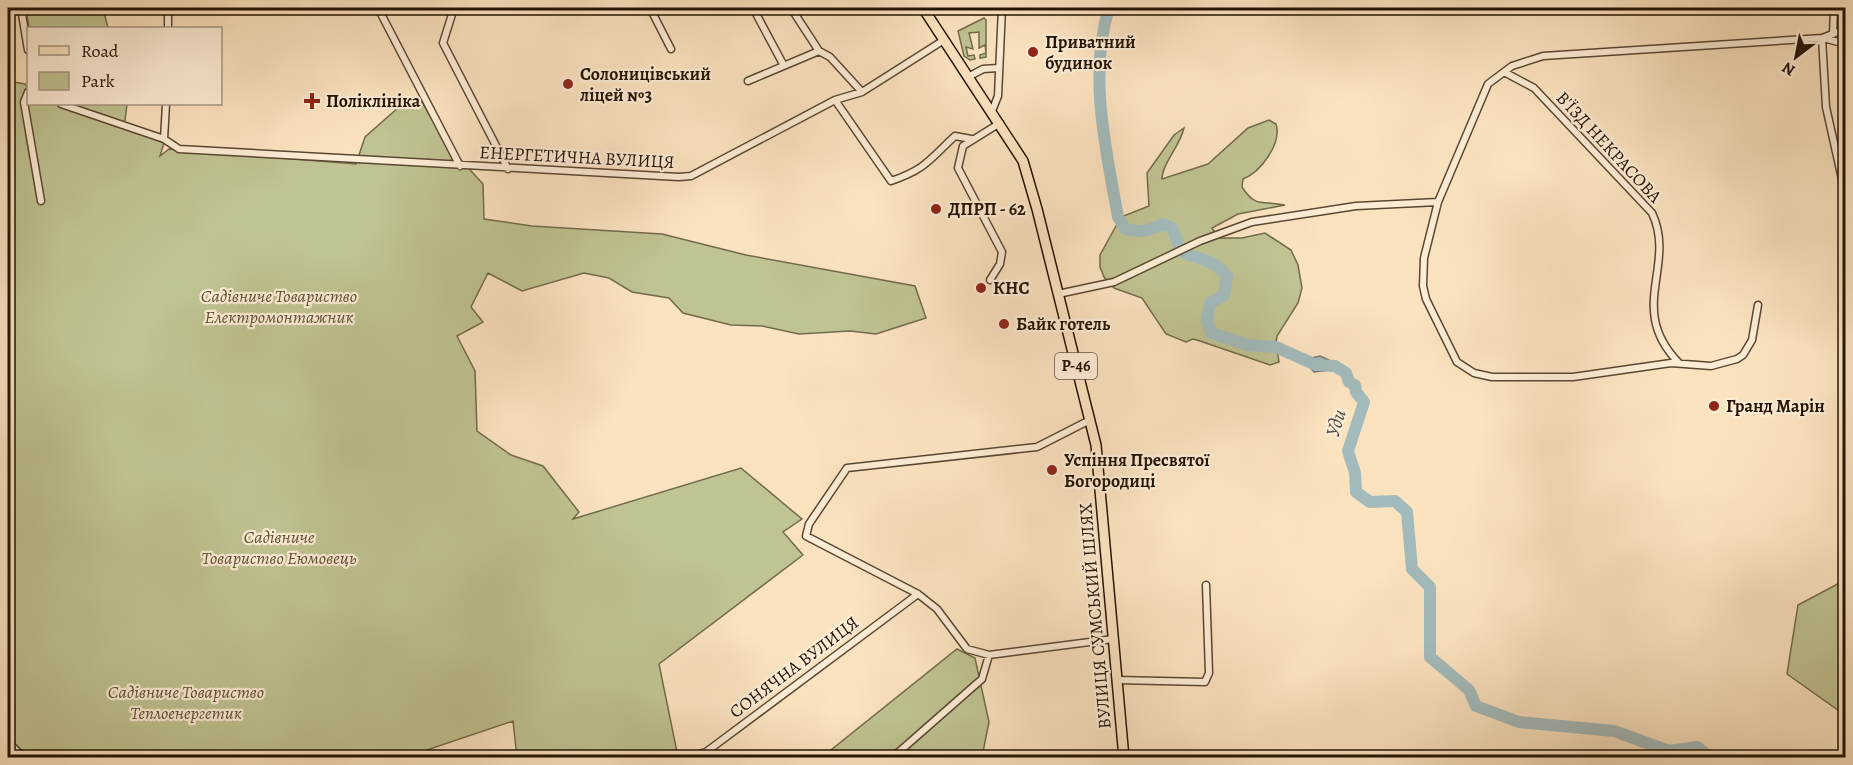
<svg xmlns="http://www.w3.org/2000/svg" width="1853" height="765" font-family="Alegreya,serif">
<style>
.green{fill:#c0c392;stroke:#726b4a;stroke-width:1.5}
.water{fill:#a3bbbc;stroke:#707872;stroke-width:1.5}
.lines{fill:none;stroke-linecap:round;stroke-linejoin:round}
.river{stroke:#a3bbbc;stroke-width:12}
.street-casing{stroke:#594732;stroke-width:9}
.primary-casing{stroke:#231303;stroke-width:12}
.street{stroke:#fdedd6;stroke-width:6}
.primary{stroke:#fce3c0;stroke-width:9}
.poi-dot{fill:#8f2418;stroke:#fdedd6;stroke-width:2}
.labels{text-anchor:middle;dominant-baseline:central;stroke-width:4.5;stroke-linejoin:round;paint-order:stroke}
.shield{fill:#fdedd6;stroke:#645442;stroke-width:1.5}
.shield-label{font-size:16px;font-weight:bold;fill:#231303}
.poi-label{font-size:18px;font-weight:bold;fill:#231303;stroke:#fdedd6;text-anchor:start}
.street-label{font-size:18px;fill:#231303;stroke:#fdedd6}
.park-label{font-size:18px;font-style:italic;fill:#5a5135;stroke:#fdedd6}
.water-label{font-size:20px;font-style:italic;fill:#504e44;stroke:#fdedd6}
</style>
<rect width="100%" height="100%" fill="#fce3c0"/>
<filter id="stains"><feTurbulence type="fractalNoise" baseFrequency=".00333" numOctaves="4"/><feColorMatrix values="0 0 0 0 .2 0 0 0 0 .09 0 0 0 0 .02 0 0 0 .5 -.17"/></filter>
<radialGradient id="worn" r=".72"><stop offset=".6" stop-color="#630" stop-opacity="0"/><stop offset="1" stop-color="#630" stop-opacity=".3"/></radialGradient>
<path class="green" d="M 26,8 L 103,8 L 108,28 L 29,28 Z
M 984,18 L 986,20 L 986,57 L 980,58 L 980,55 L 986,53 L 985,45 L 979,48 L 979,32 L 969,33 L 973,49 L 966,47 L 968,56 L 974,55 L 975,59 L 970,60 L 964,56 L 958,31 Z
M 8,81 L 25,84 L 28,88 L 28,104 L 127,104 L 124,129 L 128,126 L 164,143 L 160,156 L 169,149 L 356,164 L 365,137 L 407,100 L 422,102 L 450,148 L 483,184 L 484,219 L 532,226 L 662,234 L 746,255 L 915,286 L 926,318 L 876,334 L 850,331 L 799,334 L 762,326 L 731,325 L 683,313 L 669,298 L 632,292 L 609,278 L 584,273 L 522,291 L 488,273 L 471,307 L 483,322 L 457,336 L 475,371 L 477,431 L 511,455 L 543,466 L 579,512 L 573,519 L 741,468 L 802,519 L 783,532 L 803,555 L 659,664 L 678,757 L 517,757 L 513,721 L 406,757 L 8,757 Z
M 1269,120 L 1276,124 C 1282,143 1261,172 1243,179 L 1242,187 C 1256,209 1263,200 1285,205 L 1238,214 L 1212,228 L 1219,238 L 1242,238 L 1265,233 L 1291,250 L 1298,265 L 1302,288 L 1298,303 L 1277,336 L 1276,343 L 1279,362 L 1270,365 L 1200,341 L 1193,339 L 1186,342 L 1166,334 L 1142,298 L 1114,288 L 1104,277 L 1100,267 L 1100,255 L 1121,217 L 1149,206 L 1147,173 L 1174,135 L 1184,128 C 1180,146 1162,164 1162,179 L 1208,164 L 1248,128 Z
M 1845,580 L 1845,715 L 1787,674 L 1798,605 Z
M 957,649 L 975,658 L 989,722 L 982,757 L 821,758 Z"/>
<path class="water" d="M 1320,356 L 1329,360 L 1329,370 L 1314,372 L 1305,362 L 1307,359 Z"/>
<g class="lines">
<path class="river" d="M 1109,8 C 1088,74 1106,150 1118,217 L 1125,229 C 1140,233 1149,231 1163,224 L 1172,228 L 1181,251 C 1202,262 1211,257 1227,276 L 1224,295 L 1210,303 L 1207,320 L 1211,333 L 1248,345 L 1276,347 L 1316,365 L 1335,366 L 1346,373 L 1349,382 L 1355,385 L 1356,392 L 1364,402 L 1348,451 L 1355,473 L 1356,492 L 1370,502 L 1395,501 L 1407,512 L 1412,569 L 1430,587 L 1430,657 L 1469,690 L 1476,706 L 1519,722 L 1614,731 L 1669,751 L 1697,747 L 1711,758"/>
<g class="street-casing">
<path id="street" d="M 21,8 L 28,50
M 378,8 L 460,166
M 396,8 L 397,9
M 454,8 L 443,43 L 508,169
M 650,8 L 671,49
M 753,8 L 783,64
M 791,8 L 819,51 L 830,57 L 862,92
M 168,28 L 168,8
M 1833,34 L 1834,8
M 1822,38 L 1826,107 L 1846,197
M 1823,38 L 1846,44
M 1504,72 L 1534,88 L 1652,213 C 1677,266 1626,309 1679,363
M 968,77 L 983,69 L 998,68
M 748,81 L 819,51
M 28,92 L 24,102 L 41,201
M 835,100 L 891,181 C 926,169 929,160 955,136 L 971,139
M 61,104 L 164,139 L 179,149 L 679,177 L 691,176 L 835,100 L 862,92 L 944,40
M 992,111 L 998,96 L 1002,8
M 164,139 L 166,104
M 990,280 L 1000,264 L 1002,252 L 958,168 L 963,146 L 1000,123
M 1058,294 L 1114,282 L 1200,241 L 1252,222 L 1356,206 L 1438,202
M 1758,305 L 1752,340 L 1743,355 L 1737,359 L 1711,366 L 1671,363 L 1573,377 L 1492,377 L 1474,373 L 1457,362 L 1426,299 L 1423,286 L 1424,258 L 1438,202 L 1488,84 L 1512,66 L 1543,56 L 1822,38 L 1846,29
M 1090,420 L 1037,447 L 847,468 L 809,524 L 806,536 L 918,594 L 937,609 L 967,649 L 989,655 L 1113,639
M 1116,680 L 1205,682 L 1209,673 L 1206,585
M 8,742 L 24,758
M 685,758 L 706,752 L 918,594
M 892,758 L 982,679 L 989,655"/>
</g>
<g class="primary-casing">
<path id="primary" d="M 923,8 L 1023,161 L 1037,209 L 1096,445 L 1124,758"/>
</g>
<use href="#street" class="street"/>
<use href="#primary" class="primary"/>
</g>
<g class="poi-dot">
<circle cx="1033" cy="52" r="6"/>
<circle cx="568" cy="84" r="6"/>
<path d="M309 92h6v6h6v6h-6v6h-6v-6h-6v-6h6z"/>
<circle cx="936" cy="209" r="6"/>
<circle cx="981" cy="288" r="6"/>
<circle cx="1004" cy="324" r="6"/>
<circle cx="1714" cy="406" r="6"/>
<circle cx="1052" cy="470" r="6"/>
</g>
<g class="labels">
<rect class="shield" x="1055" y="353" width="42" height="26" rx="4.5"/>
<g class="shield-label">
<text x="1076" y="366">Р-46</text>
</g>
<g class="poi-label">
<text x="1045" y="42">Приватний<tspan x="1045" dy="21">будинок</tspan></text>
<text x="580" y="74">Солоницівський<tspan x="580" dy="21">ліцей №3</tspan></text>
<text x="326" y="101">Поліклініка</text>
<text x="948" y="209">ДПРП - 62</text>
<text x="993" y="288">КНС</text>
<text x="1016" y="324">Байк готель</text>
<text x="1726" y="406">Гранд Марін</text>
<text x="1064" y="460">Успіння Пресвятої<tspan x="1064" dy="21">Богородиці</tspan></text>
</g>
<g class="street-label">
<text transform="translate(1609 147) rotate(47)">В'ЇЗД НЕКРАСОВА</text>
<text transform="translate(577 157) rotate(3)">ЕНЕРГЕТИЧНА ВУЛИЦЯ</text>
<text transform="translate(1095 616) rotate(-95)">ВУЛИЦЯ СУМСЬКИЙ ШЛЯХ</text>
<text transform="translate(794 667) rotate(-37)">СОНЯЧНА ВУЛИЦЯ</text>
</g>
<g class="park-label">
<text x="279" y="296">Садівниче Товариство<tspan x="279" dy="21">Електромонтажник</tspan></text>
<text x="279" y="537">Садівниче<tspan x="279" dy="21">Товариство Еюмовець</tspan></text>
<text x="186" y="692">Садівниче Товариство<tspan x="186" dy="21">Теплоенергетик</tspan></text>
</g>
<g class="water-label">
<text transform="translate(1336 423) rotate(-73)">Уди</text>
</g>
</g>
<rect width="1853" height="765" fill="none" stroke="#fce3c0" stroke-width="30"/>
<rect x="9" y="9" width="1835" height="747" fill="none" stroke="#231303" stroke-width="3"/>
<rect x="15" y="15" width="1823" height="735" fill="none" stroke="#231303" stroke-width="1.5"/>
<rect x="27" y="27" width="195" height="78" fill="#fdedd6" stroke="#a69682" stroke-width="1.5"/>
<rect x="39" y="46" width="30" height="9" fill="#fce3c0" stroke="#a69682" stroke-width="1.5"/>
<text x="81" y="57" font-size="18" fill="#231303">Road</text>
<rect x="39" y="72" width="30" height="18" fill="#c0c392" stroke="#a69682" stroke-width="1.5"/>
<text x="81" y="87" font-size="18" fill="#231303">Park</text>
<g transform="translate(1796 57) rotate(212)" stroke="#fdedd6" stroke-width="4.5" paint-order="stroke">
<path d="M0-4.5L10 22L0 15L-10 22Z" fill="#231303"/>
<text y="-9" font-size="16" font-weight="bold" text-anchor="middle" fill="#231303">N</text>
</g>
<rect width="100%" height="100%" filter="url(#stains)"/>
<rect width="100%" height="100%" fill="url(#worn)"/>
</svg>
